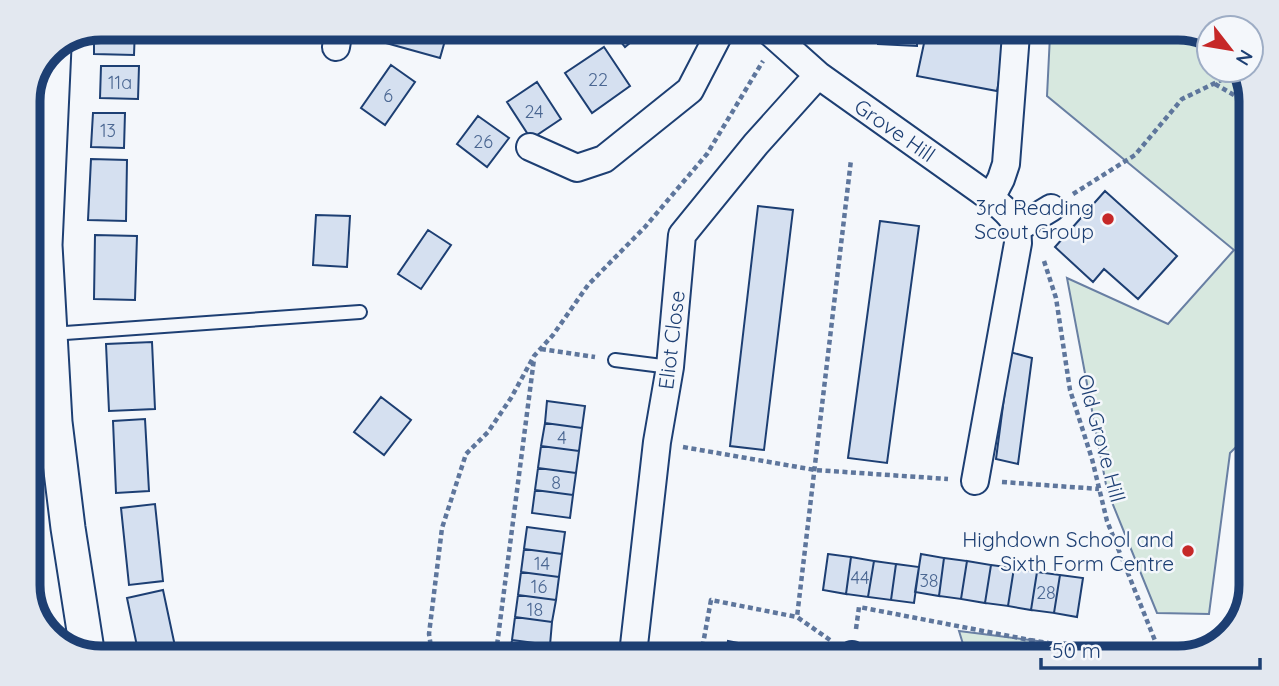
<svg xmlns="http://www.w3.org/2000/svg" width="1279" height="686" font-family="Quicksand,sans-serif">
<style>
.green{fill:#d7e8df;stroke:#687fa3;stroke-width:2}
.building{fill:#d5e0f0;stroke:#1d3f73;stroke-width:2}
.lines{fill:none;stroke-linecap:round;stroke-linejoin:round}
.service-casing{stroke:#1d3f73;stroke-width:16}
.minor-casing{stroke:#1d3f73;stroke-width:30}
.tertiary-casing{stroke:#1d3f73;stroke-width:37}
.path{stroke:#5e769c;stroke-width:4.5;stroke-dasharray:5 3.5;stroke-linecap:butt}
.service{stroke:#f4f7fb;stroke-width:12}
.minor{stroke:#f4f7fb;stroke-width:26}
.tertiary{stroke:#f4f7fb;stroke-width:33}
.poi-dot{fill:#c62828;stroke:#f4f7fb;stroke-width:2.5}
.labels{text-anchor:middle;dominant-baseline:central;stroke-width:5;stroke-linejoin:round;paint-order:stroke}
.number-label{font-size:18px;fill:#4b6792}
.street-label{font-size:21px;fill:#1d3f73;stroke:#f4f7fb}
.poi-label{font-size:21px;fill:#1d3f73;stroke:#f4f7fb;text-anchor:end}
.rim{fill:none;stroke:#1d3f73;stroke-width:9}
</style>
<rect width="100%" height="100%" fill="#f4f7fb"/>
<path class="green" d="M 1050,35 L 1209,36 L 1209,70 L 1242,70 L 1251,96 L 1246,437 L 1230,453 L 1209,614 L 1157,613 L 1107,490 L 1067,278 L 1168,324 L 1234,250 L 1047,96 Z
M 959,631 L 1155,656 L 1156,658 L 967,657 Z"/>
<path class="building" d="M 101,28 L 135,28 L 134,55 L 94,54 L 94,31 Z
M 390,30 L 448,30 L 440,58 L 386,43 Z
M 613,32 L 643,32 L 625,47 Z
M 878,33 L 917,34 L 917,46 L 878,44 Z
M 926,34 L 943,34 L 965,38 L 966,34 L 1008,34 L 997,91 L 917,76 Z
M 604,47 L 630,86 L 592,113 L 565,73 Z
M 391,65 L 415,82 L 385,125 L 361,108 Z
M 101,66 L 139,66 L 138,99 L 100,98 Z
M 537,82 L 561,119 L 531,139 L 507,102 Z
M 93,113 L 125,113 L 124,148 L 91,147 Z
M 478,116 L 509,138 L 487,167 L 457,144 Z
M 91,159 L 127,160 L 126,221 L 88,220 Z
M 1105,191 L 1177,256 L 1138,299 L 1104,269 L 1093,282 L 1055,247 Z
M 758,206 L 793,210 L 764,450 L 730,446 Z
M 316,215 L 350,216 L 347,267 L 313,265 Z
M 880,221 L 919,226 L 887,463 L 848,458 Z
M 428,230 L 451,245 L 421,289 L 398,274 Z
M 95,235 L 137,236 L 135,300 L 94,299 Z
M 152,342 L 155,409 L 109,411 L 106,344 Z
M 1010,352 L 1032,358 L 1018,464 L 996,459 Z
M 381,397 L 411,420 L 384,455 L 354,432 Z
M 547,401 L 585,406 L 582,428 L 545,423 Z
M 145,419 L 149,491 L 116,493 L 113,421 Z
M 545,423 L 582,428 L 579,451 L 541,446 Z
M 541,446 L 579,451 L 576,473 L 538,468 Z
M 538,468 L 576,473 L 573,495 L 535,490 Z
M 535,490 L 573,495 L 570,518 L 532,513 Z
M 155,504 L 163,581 L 129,585 L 121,508 Z
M 527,527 L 565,532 L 562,554 L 524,549 Z
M 524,549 L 562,554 L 559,577 L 521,572 Z
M 828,554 L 851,557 L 846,594 L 823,590 Z
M 921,554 L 944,558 L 939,596 L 915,592 Z
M 851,557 L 874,561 L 868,597 L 846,594 Z
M 944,558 L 967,561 L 961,599 L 939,596 Z
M 874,561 L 896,564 L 891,600 L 868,597 Z
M 967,561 L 991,565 L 985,603 L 961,599 Z
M 896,564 L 919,567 L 914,603 L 891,600 Z
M 991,565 L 1014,568 L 1008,606 L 985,603 Z
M 1014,568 L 1037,572 L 1031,610 L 1008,606 Z
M 521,572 L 559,577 L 556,600 L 518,595 Z
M 1037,572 L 1060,575 L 1054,613 L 1031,610 Z
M 1060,575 L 1083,578 L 1077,617 L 1054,613 Z
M 163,590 L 176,651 L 138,651 L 127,598 Z
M 518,595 L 556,600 L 552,622 L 515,617 Z
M 515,617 L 552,622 L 550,645 L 512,640 Z
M 512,640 L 550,645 L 549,654 L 510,653 Z
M 728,641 L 749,645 L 747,655 L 726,655 Z
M 749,645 L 770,649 L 769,655 L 747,655 Z
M 770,649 L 791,652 L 791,655 L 769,655 Z"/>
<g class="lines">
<g class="service-casing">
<path id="service" d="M 51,334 L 360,312
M 615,360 L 670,367"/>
</g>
<g class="minor-casing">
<path id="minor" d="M 771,33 L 818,75 L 991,198 C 1008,213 1018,218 1018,243 L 975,481
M 336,47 L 339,30
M 530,147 L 577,168 L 604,159 L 690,90 L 720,32
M 991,198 L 1001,179 L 1006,164 L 1016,34
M 1018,228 L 1051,208
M 633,654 L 657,442 L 670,367 L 682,235 L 756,144 L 818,75
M 852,655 L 853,656"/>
</g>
<g class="tertiary-casing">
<path id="tertiary" d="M 54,47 L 45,245 L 55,422 L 68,528 L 87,650"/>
</g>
<path class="path" d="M 1215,84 L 1251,105
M 1073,194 L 1135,155 L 1182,99 L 1242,70
M 1044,261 L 1056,298 L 1070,390 L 1092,459 L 1107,521 L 1162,658
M 541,349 L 595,357
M 683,447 L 815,470 L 948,479
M 1002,482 L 1099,489
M 856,629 L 859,607 L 1030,640
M 830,640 L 797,617 L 851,160
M 432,653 L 429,634 L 442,528 L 466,454 L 488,432 L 511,398 L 534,356 L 553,335 L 588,285 L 645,227 L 707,154 L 763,61
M 496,653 L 534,359
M 701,655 L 711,600 L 797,617
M 1029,657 L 1030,640 L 1137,658"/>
<use href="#service" class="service"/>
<use href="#minor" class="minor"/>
<use href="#tertiary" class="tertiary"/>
</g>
<g class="poi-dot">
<circle cx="1108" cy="219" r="7"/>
<circle cx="1188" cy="551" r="7"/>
</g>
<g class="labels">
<g class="number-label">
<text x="598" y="79">22</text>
<text x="120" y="82">11a</text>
<text x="388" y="95">6</text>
<text x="534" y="111">24</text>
<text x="108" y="130">13</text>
<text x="483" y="141">26</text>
<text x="562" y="437">4</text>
<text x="556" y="482">8</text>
<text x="542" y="563">14</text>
<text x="860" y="577">44</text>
<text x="929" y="580">38</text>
<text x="539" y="586">16</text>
<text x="1046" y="592">28</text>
<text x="535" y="609">18</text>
</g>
<g class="street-label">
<text transform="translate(895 130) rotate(35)">Grove Hill</text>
<text transform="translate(671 340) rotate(-83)">Eliot Close</text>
<text transform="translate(1102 438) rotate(75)">Old Grove Hill</text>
</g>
<g class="poi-label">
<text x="1094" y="207">3rd Reading<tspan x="1094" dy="24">Scout Group</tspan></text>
<text x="1174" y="539">Highdown School and<tspan x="1174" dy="24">Sixth Form Centre</tspan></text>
</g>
</g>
<path d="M0 0H1279V686H0ZM101 40H1178A61 61 0 0 1 1239 101V585A61 61 0 0 1 1178 646H101A61 61 0 0 1 40 585V101A61 61 0 0 1 101 40Z" fill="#e3e8f0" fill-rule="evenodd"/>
<path class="rim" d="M101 40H1178A61 61 0 0 1 1239 101V585A61 61 0 0 1 1178 646H101A61 61 0 0 1 40 585V101A61 61 0 0 1 101 40Z"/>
<g transform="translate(1230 49) rotate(121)"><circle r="33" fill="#f4f7fb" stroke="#9eadc5" stroke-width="2"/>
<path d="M0-5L12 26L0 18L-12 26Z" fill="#c62828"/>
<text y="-10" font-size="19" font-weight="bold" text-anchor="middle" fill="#1d3f73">N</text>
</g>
<path d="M1041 658v10h219v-10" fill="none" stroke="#1d3f73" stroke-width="3.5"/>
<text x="1052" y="658" font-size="21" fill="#1d3f73" stroke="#f4f7fb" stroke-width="5" paint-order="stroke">50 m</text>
</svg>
